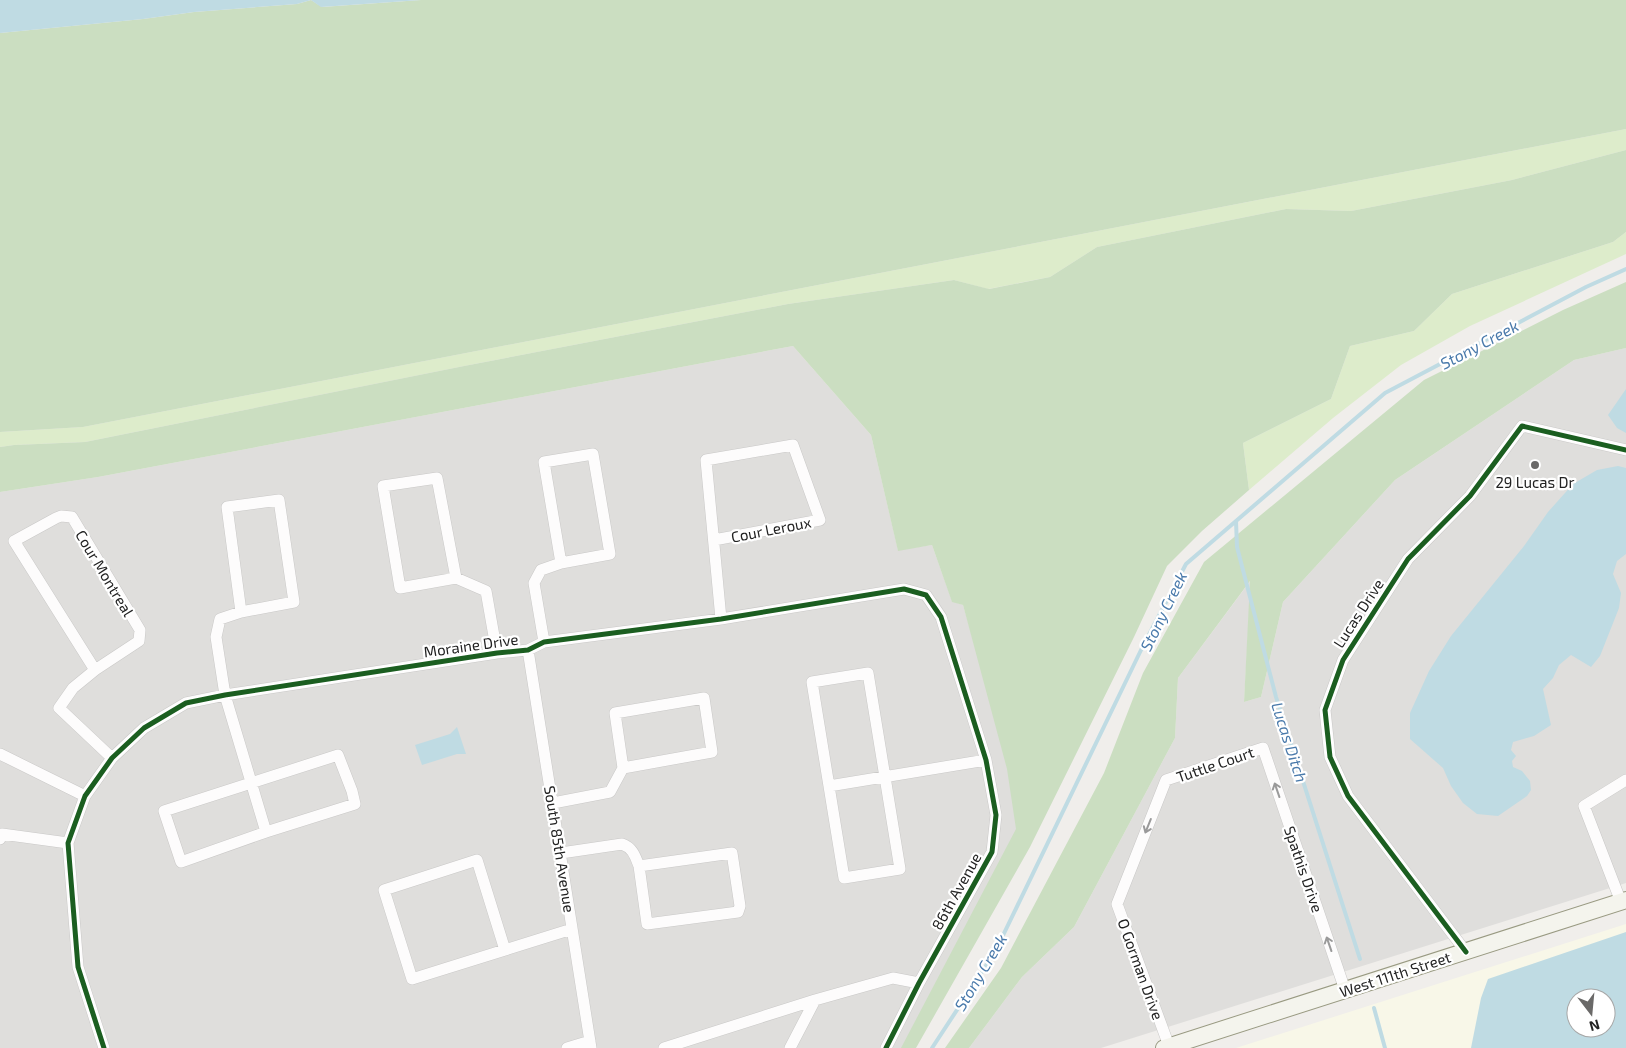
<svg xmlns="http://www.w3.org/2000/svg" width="1626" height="1048" font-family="'Exo 2',sans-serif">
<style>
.residential{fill:#dfdedc}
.education{fill:#f8f7e8;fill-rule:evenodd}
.grass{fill:#ddeccb}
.forest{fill:#cbdec1}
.water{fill:#bfdbe3;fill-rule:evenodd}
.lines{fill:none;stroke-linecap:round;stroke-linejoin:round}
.stream{stroke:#bfdbe3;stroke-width:4}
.street-casing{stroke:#c9c8c7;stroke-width:12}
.secondary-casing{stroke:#999a82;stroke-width:18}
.street{stroke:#fdfcfc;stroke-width:11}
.secondary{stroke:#f4f4ed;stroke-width:16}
.cycleway-casing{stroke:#fff;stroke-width:8}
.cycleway{stroke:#1b5e20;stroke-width:5}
.oneway{stroke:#9a9a9a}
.poi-dot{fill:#6a6968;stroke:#fff;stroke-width:2}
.labels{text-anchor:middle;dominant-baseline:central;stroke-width:4.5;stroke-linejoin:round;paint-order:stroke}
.poi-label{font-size:15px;fill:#222;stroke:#fff}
.street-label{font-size:15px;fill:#222;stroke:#fff}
.water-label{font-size:16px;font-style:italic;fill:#4a7aab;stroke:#fff}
</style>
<rect width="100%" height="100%" fill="#f0eeeb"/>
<path class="residential" d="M 793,346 L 871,435 L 898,550 L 932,545 L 952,601 L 963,605 L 1021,804 L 1016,842 L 903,1048 L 0,1048 L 0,492 L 98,477 Z
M 1626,348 L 1626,883 L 1101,1048 L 969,1048 L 1022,977 L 1074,927 L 1175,738 L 1178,678 L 1251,580 L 1244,702 L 1261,697 L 1283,602 L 1395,480 L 1574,360 Z"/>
<path class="education" d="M 1626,924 L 1626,1048 L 1236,1048 ZM 1576,998 L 1606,998 L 1606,1028 L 1576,1028 Z"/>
<path class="grass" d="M 1626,129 L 1626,150 L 1512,180 L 1351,211 L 1286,209 L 1097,247 L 1050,277 L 988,289 L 954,280 L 788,304 L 464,366 L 85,442 L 14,445 L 0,447 L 0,432 L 83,427 Z
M 1626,232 L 1626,254 L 1470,326 L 1401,365 L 1333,418 L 1249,490 L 1243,443 L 1331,399 L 1350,346 L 1414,331 L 1452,294 L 1613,242 Z"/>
<path class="forest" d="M 311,0 L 322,7 L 421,0 L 1626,0 L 1626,129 L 83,427 L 0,432 L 0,33 L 143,19 L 194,12 L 297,4 Z
M 1626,150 L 1626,232 L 1613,242 L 1452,294 L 1414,331 L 1350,346 L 1331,399 L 1243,443 L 1249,490 L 1202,531 L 1167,566 L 1134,637 L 1030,847 L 916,1048 L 901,1048 L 1016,829 L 1007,769 L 963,605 L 952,602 L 932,545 L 898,551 L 871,435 L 793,346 L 98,477 L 0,492 L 0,447 L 14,445 L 85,442 L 464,366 L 788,304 L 954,280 L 989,289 L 1050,277 L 1097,247 L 1286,209 L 1351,211 L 1512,180 Z
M 1626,282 L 1626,348 L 1574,360 L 1395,480 L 1283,602 L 1261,697 L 1244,702 L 1250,581 L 1178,678 L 1175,738 L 1074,927 L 1022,977 L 969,1048 L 945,1048 L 1001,968 L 1104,773 L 1143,673 L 1204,562 L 1424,380 L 1563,310 Z"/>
<path class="water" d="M 0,0 L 311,0 L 297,4 L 194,12 L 143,19 L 0,33 Z
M 311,0 L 421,0 L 321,7 Z
M 1626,389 L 1626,433 L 1617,428 L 1608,415 Z
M 1618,466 L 1626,468 L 1626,554 L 1617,561 L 1613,574 L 1621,593 L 1619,608 L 1600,656 L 1591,667 L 1571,655 L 1559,665 L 1553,678 L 1543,689 L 1551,725 L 1534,736 L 1513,742 L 1511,750 L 1516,756 L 1512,761 L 1513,767 L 1522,771 L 1530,781 L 1531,790 L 1527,796 L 1498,816 L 1477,814 L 1463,803 L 1451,786 L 1443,768 L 1410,739 L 1410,713 L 1429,671 L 1451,636 L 1524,546 L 1548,512 L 1573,484 L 1597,470 Z
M 457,727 L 466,754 L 457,754 L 422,765 L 415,745 L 450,734 Z
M 1626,932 L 1626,1048 L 1471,1048 L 1481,998 L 1488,979 ZM 1576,998 L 1606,998 L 1606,1028 L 1576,1028 Z"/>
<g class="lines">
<path class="stream" d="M 1236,521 L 1237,547 L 1276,697 L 1360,959
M 1374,1008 L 1385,1048
M 932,1048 L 995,952 L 1142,648 L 1186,564 L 1385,393 L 1586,287 L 1626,269"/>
<g class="street-casing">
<path id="street" d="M 714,540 L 820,520 L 793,445 L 706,460 L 721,619
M 456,578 L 400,588 L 383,486 L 437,478 L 456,578 L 486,591 L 497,653
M 241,612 L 294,602 L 279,500 L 227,507 L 241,612 L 220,619 L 216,637 L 225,695 L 266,832
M 544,642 L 534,583 L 541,570 L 561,563 L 544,462 L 593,454 L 610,554 L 561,563
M 528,650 L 591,1048
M 95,670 L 14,541 L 56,518 L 61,516 L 72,517 L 140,630 L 139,641 L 95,670 L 73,688 L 59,708 L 112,758
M 868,673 L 900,869 L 844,878 L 812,682 Z
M 0,754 L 85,796
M 338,755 L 352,791 L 355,804 L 266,832 L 181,862 L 164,811 Z
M 829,786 L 986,760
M 553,803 L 610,792 L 623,768 L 712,752 L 704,698 L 615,713 L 623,768
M 0,839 L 2,834 L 68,843
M 561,853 L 622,844 C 633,848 635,856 639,866 L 732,853 L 740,906 L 738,912 L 647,924 L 639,866
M 1621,902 L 1584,806 L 1626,780
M 505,950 L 477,860 L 384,890 L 412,979 L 572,929
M 1466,952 L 1348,796 L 1330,757 L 1325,710 L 1343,660 L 1408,559 L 1470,496 L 1522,426 L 1626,450
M 1169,1046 L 1117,904 L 1166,780 L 1263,748 L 1345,990
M 104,1048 L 78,967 L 68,843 L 85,796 L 112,758 L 144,728 L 186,703 L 225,695 L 497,653 L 528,650 L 544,642 L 721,619 L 904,589 L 926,595 L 941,617 L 986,760 L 996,815 L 992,852 L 919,983 L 886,1048
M 567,1048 L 590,1041
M 664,1048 L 815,1000 L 893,978 L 919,983
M 790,1048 L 815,1000"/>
</g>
<g class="secondary-casing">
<path id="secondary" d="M 1164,1048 L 1626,900"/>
</g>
<use href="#street" class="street"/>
<use href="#secondary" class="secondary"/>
<g class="cycleway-casing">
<path id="cycleway" d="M 1466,952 L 1348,796 L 1330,757 L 1325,710 L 1343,660 L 1408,559 L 1470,496 L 1522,426 L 1626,450
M 104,1048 L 78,967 L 68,843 L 85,796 L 112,758 L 144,728 L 186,703 L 225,695 L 497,653 L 528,650 L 544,642 L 721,619 L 904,589 L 926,595 L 941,617 L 986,760 L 996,815 L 992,852 L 919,983 L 886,1048"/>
</g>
<use href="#cycleway" class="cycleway"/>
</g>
<defs><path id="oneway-shaft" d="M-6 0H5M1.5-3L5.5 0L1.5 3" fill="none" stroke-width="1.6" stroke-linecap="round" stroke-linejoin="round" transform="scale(1.25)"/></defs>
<g class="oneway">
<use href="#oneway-shaft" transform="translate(1277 790) rotate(-109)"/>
<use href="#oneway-shaft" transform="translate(1148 826) rotate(112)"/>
<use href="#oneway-shaft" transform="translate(1329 944) rotate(-109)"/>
</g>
<circle class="poi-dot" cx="1535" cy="465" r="5"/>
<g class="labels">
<g class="poi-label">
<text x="1535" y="482">29 Lucas Dr</text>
</g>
<g class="street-label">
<text transform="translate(771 529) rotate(-11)">Cour Leroux</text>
<text transform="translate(105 573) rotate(59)">Cour Montreal</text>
<text transform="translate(1358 613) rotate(-57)">Lucas Drive</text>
<text transform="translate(471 645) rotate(-8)">Moraine Drive</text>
<text transform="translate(1215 764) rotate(-19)">Tuttle Court</text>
<text transform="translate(560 849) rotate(81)">South 85th Avenue</text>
<text transform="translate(1304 869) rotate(71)">Spathis Drive</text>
<text transform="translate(956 891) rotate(-61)">86th Avenue</text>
<text transform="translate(1141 969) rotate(70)">O Gorman Drive</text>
<text transform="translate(1395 974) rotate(-18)">West 111th Street</text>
</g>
<g class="water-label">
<text transform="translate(1479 344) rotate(-28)">Stony Creek</text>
<text transform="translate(1163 611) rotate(-64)">Stony Creek</text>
<text transform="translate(1290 742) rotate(72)">Lucas Ditch</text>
<text transform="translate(980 972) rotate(-59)">Stony Creek</text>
</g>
</g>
<g transform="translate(1591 1013) rotate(164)"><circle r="24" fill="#ffffff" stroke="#a7a7a7"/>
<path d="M0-4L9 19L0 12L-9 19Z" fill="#6a6968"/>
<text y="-8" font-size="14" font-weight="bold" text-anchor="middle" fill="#222222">N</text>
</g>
</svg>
